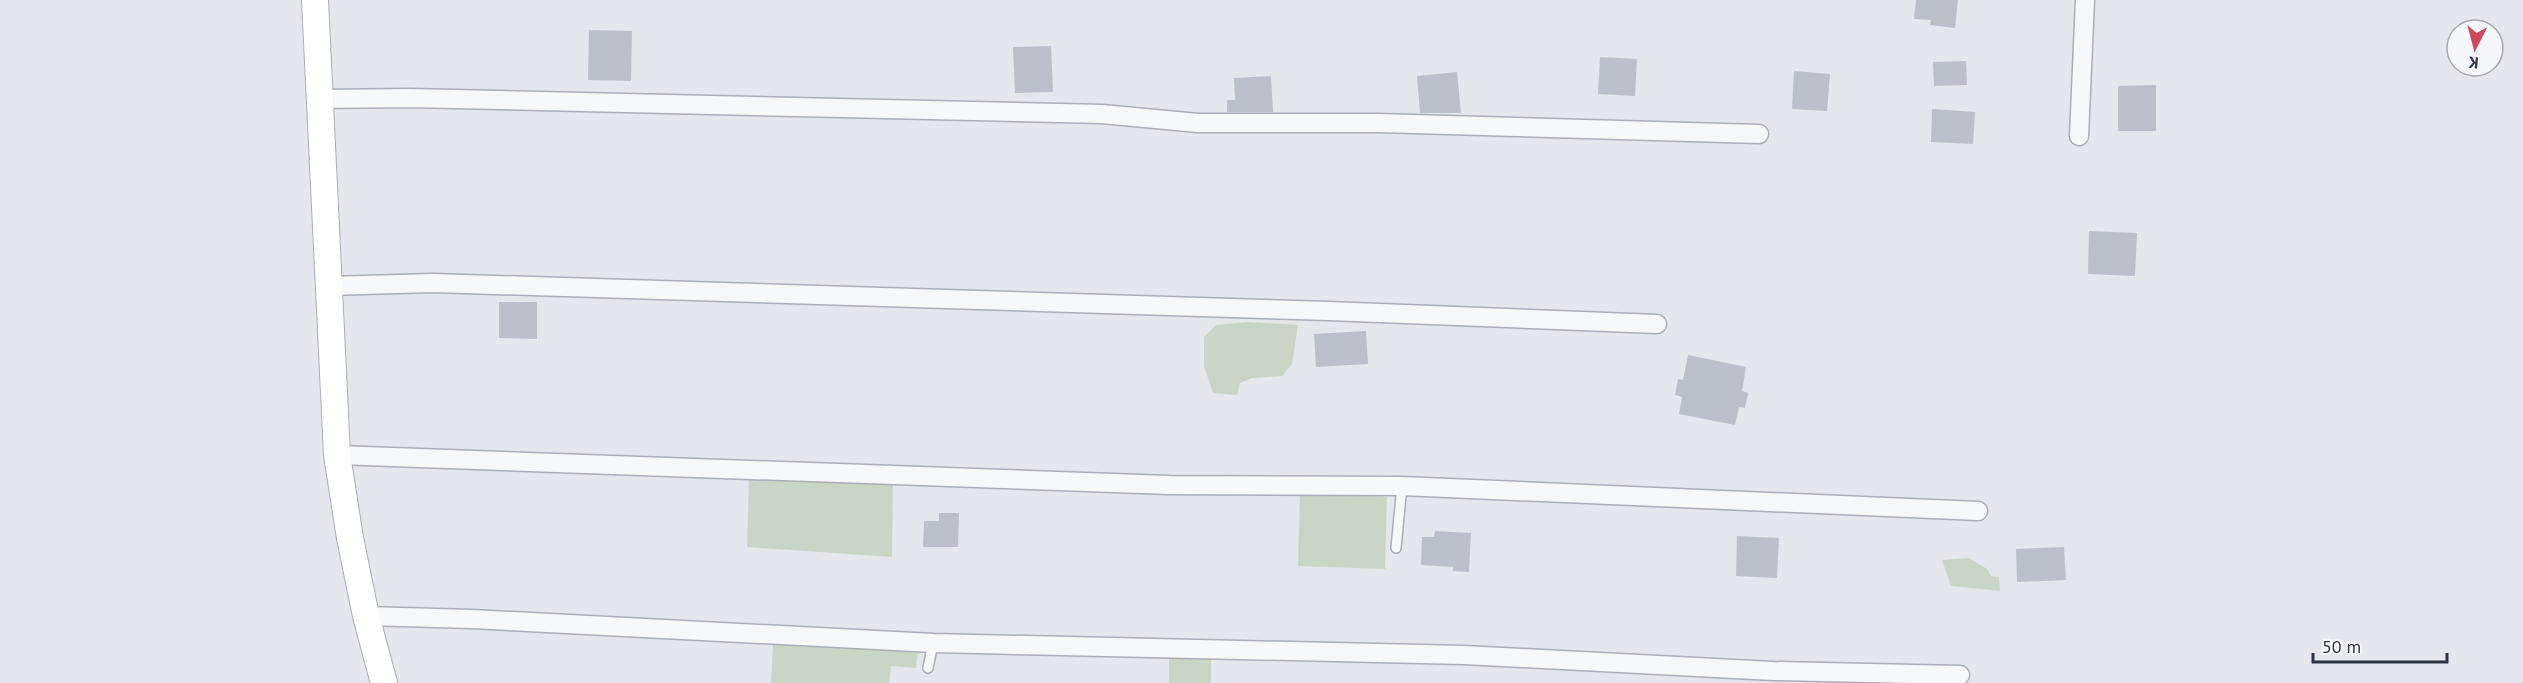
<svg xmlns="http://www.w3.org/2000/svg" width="2523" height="683" font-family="'PT Sans',sans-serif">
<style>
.green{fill:#c9d6c5}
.building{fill:#bbc0ca}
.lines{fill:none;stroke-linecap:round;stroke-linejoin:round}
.lane-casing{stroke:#a9aeb7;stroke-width:12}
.street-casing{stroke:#a9aeb7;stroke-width:21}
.secondary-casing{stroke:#a9aeb7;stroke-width:28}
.lane{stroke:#f7f8fa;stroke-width:9}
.street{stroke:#f7f8fa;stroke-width:18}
.secondary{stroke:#fff;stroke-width:26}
</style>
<rect width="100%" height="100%" fill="#e4e7ec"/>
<path class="green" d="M 1248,322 L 1298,325 L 1292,364 L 1282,376 L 1252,378 L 1240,383 L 1237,395 L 1213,393 L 1204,366 L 1204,337 L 1216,325 Z
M 749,478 L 893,480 L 892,557 L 747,547 Z
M 1300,492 L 1387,497 L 1385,569 L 1298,566 Z
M 1969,558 L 1987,569 L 1991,576 L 1999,577 L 2000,591 L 1951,586 L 1942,560 Z
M 773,644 L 918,651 L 916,668 L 891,666 L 889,683 L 771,683 Z
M 1169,654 L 1211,656 L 1211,683 L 1169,683 Z"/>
<path class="building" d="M 1916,0 L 1958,0 L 1955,28 L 1930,25 L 1931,20 L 1914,19 Z
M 589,30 L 632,31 L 631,81 L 588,80 Z
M 1051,46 L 1053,92 L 1015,93 L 1013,47 Z
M 1600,57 L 1637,59 L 1635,96 L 1598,94 Z
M 1966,61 L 1967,85 L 1934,86 L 1933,62 Z
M 1794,71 L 1830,74 L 1827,111 L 1792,109 Z
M 1457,72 L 1461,113 L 1420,113 L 1417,76 Z
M 1271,76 L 1273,112 L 1227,112 L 1227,100 L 1235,100 L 1234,78 Z
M 2156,85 L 2156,131 L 2118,131 L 2118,86 Z
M 1932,109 L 1975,112 L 1973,144 L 1931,142 Z
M 2089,231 L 2137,233 L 2135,276 L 2088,274 Z
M 499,302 L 537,302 L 537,339 L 499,338 Z
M 1366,331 L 1368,364 L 1316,367 L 1314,334 Z
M 1688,355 L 1746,367 L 1742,391 L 1748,393 L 1745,408 L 1739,407 L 1735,425 L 1679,414 L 1682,397 L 1675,395 L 1678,379 L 1683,380 Z
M 939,513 L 959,513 L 958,547 L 923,547 L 924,521 L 939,521 Z
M 1435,531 L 1471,533 L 1469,572 L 1453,571 L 1453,567 L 1421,565 L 1422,537 L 1434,537 Z
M 1737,536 L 1779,538 L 1777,578 L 1736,576 Z
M 2064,547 L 2066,580 L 2017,582 L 2016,549 Z"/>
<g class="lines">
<g class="lane-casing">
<path id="lane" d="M 1396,548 L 1402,486
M 928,668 L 933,643"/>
</g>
<g class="street-casing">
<path id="street" d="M 320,99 L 410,98 L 1102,114 L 1198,123 L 1378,123 L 1759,134
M 2079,136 L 2085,0
M 328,286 L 433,283 L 1329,311 L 1657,324
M 337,455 L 1169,485 L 1402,486 L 1978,511
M 366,616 L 472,619 L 933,643 L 1464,655 L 1773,671 L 1960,675"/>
</g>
<g class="secondary-casing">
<path id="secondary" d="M 315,0 L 337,455 L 350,538 L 366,616 L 384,683"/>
</g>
<use href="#lane" class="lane"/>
<use href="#street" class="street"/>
<use href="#secondary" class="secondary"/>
</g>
<g transform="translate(2475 48) rotate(186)"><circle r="28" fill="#f4f6f9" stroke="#a4a8b1" stroke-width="1.5"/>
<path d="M0-4.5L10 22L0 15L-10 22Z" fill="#d1495b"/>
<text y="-9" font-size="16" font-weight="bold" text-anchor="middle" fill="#2b3445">K</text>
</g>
<path d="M2313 653v9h134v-9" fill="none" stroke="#2b3445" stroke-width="3"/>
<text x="2322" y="653" font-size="18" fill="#2b3445" stroke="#f4f6f9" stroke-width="4.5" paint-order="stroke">50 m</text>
</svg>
